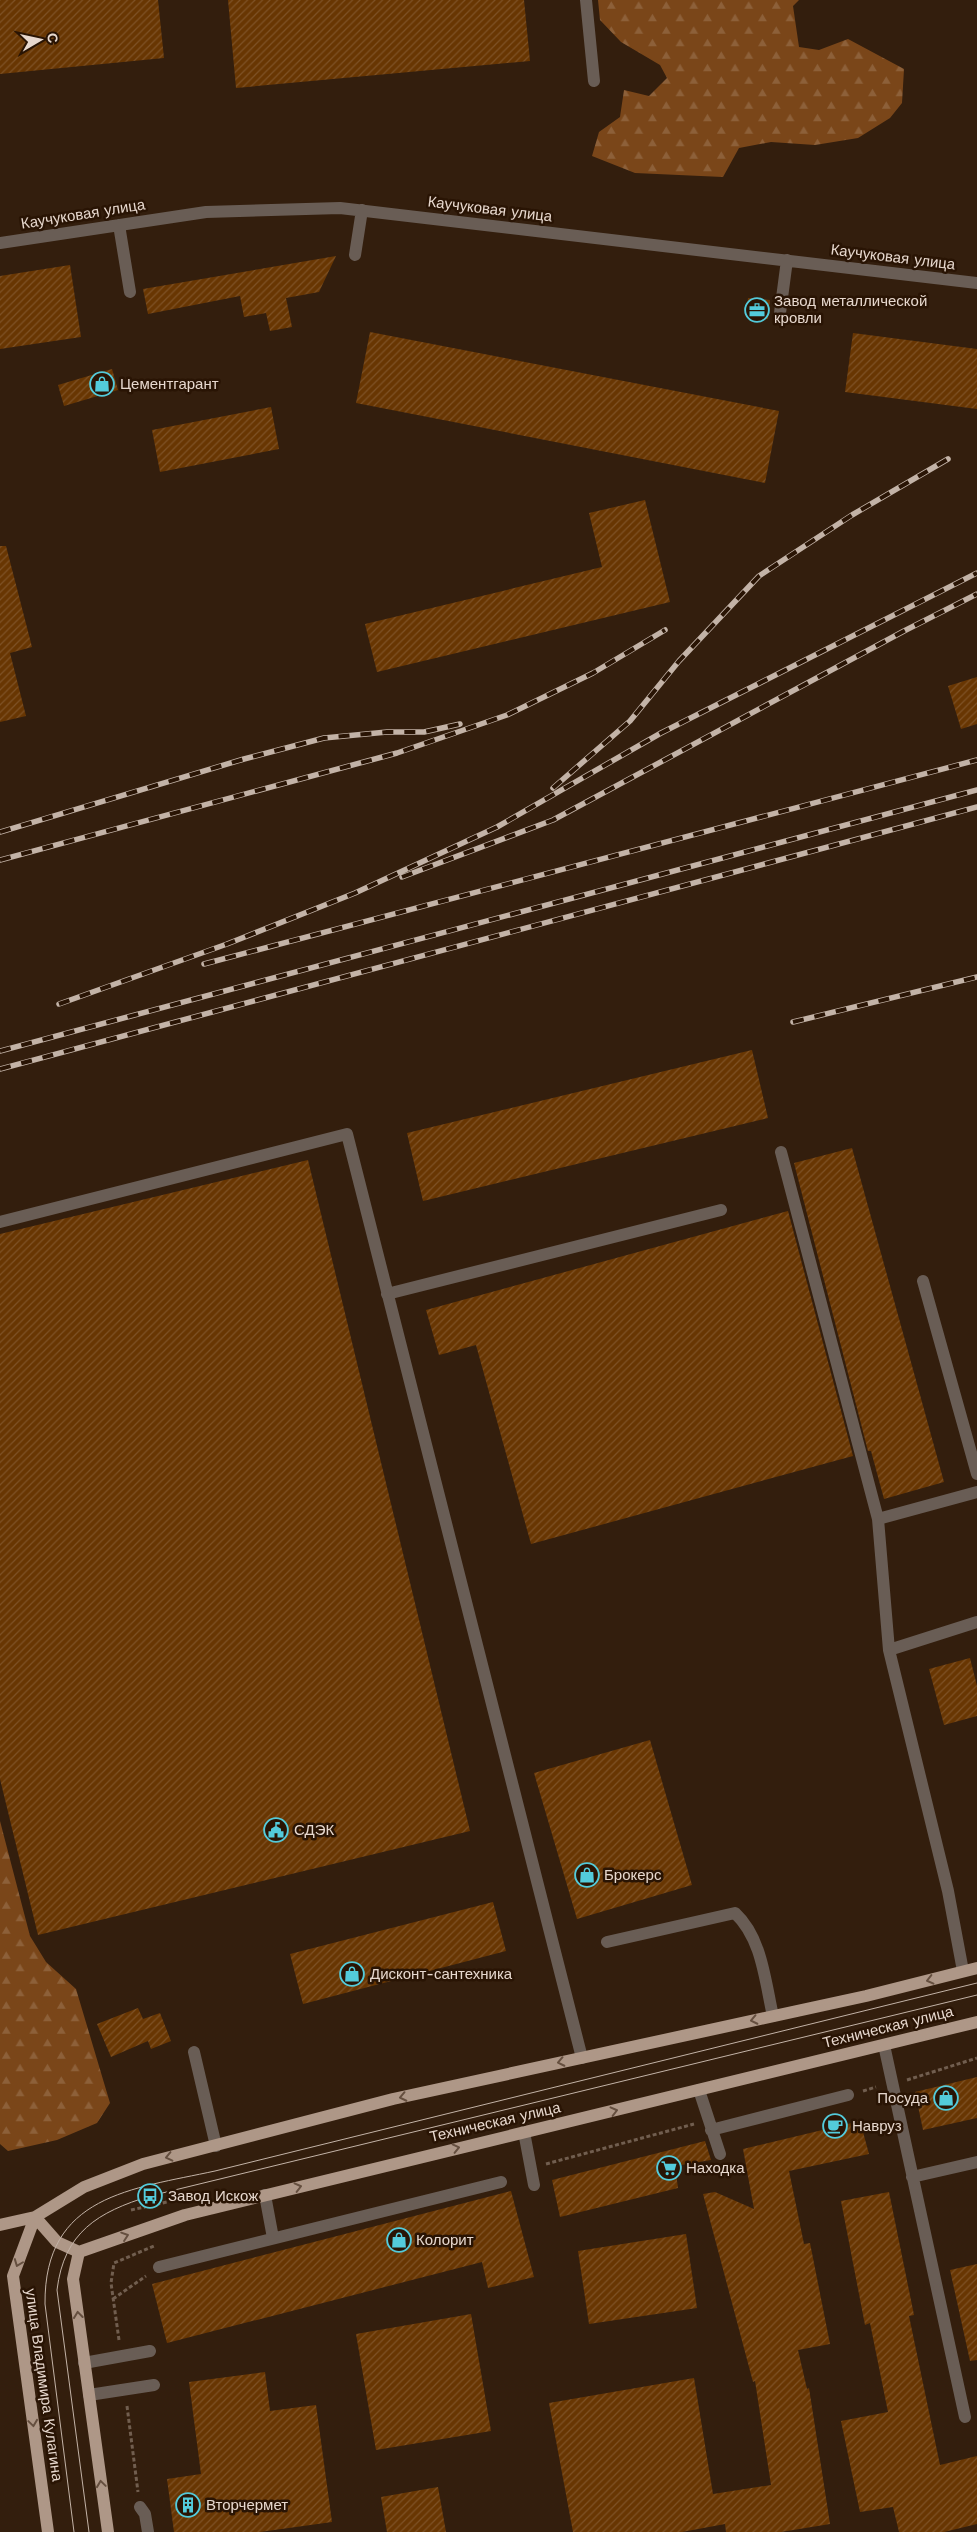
<svg xmlns="http://www.w3.org/2000/svg" width="977" height="2532" font-family="'Work Sans',sans-serif">
<style>
.forest{fill:url(#forest-firs)}
.building{fill:url(#building-hatch)}
.lines{fill:none;stroke-linecap:round;stroke-linejoin:round}
.path{stroke:#715e4f;stroke-width:3;stroke-dasharray:4 2.5;stroke-linecap:butt}
.minor{stroke:#695d55;stroke-width:12}
.major{stroke:#ae9787;stroke-width:12}
.tram{stroke:#c3b3a7;stroke-width:1}
.rail-casing{stroke:#c3b3a7;stroke-width:5.5}
.rail{stroke:#291404;stroke-width:4;stroke-dasharray:11;stroke-linecap:butt}
.oneway{stroke:#654f3f}
.labels{text-anchor:middle;dominant-baseline:central;stroke-width:5;stroke-linejoin:round;paint-order:stroke}
.street-label{font-size:15px;fill:#e7d8ce;stroke:#291404}
.poi-label{font-size:15px;fill:#e7d8ce;stroke:#291404;text-anchor:start}
</style>
<defs>
<pattern id="forest-firs" width="22" height="20" patternUnits="userSpaceOnUse" patternTransform="scale(1.25)"><rect width="22" height="20" fill="#7a4619"/><path d="M5 1l3.5 6h-7zM16 11l3.5 6h-7z" fill="#8d6039"/></pattern>
<pattern id="building-hatch" width="6" height="6" patternUnits="userSpaceOnUse" patternTransform="scale(1.25)"><rect width="6" height="6" fill="#683602"/><path d="M-1 1l2-2M0 6l6-6M5 7l2-2" fill="none" stroke="#7e5226"/></pattern>
</defs>
<rect width="100%" height="100%" fill="#331e0d"/>
<path class="forest" d="M 598,0 L 799,0 L 793,6 L 799,47 L 819,50 L 848,39 L 904,69 L 902,103 L 890,118 L 858,138 L 815,145 L 771,142 L 739,148 L 723,177 L 635,173 L 592,156 L 599,132 L 620,117 L 624,90 L 649,96 L 667,78 L 660,65 L 621,42 L 600,20 Z
M 0,1821 L 30,1936 L 46,1962 L 76,1989 L 110,2103 L 97,2123 L 57,2140 L 8,2151 L 0,2144 Z"/>
<path class="building" d="M 0,0 L 158,0 L 164,58 L 0,74 Z
M 228,0 L 524,0 L 530,61 L 236,88 Z
M 336,256 L 319,292 L 286,298 L 292,327 L 270,331 L 266,313 L 244,317 L 240,296 L 148,314 L 143,289 Z
M 70,265 L 81,337 L 0,349 L 0,276 Z
M 748,298 L 770,300 L 768,319 L 746,317 Z
M 370,332 L 779,411 L 765,483 L 356,403 Z
M 853,333 L 977,349 L 977,409 L 845,392 Z
M 112,369 L 118,390 L 64,406 L 58,385 Z
M 271,407 L 279,449 L 160,472 L 152,430 Z
M 645,500 L 670,602 L 377,672 L 365,624 L 602,567 L 589,513 Z
M 0,546 L 6,546 L 32,647 L 10,653 L 26,716 L 0,722 Z
M 977,677 L 977,724 L 961,729 L 948,686 Z
M 752,1050 L 768,1118 L 423,1201 L 407,1133 Z
M 852,1148 L 944,1482 L 884,1499 L 871,1451 L 868,1451 L 794,1163 Z
M 308,1160 L 470,1831 L 38,1935 L 0,1779 L 0,1234 Z
M 788,1211 L 853,1456 L 531,1544 L 476,1345 L 439,1355 L 426,1310 Z
M 970,1658 L 977,1686 L 977,1716 L 944,1725 L 929,1669 Z
M 650,1740 L 692,1885 L 577,1919 L 534,1773 Z
M 493,1902 L 506,1951 L 303,2004 L 290,1954 Z
M 138,2008 L 143,2019 L 160,2013 L 171,2041 L 151,2049 L 148,2041 L 111,2057 L 97,2024 Z
M 977,2077 L 977,2118 L 923,2130 L 915,2092 Z
M 860,2121 L 869,2154 L 789,2171 L 804,2244 L 810,2243 L 830,2344 L 798,2350 L 807,2389 L 809,2388 L 830,2524 L 781,2532 L 726,2532 L 725,2524 L 682,2532 L 573,2532 L 549,2403 L 694,2378 L 713,2494 L 771,2485 L 755,2381 L 753,2382 L 703,2194 L 715,2192 L 754,2209 L 743,2149 Z
M 705,2141 L 711,2160 L 675,2166 L 678,2188 L 560,2217 L 552,2180 Z
M 511,2191 L 534,2277 L 488,2288 L 482,2262 L 167,2343 L 152,2284 Z
M 889,2192 L 914,2315 L 909,2316 L 940,2465 L 977,2456 L 977,2524 L 944,2532 L 899,2532 L 893,2507 L 860,2512 L 841,2421 L 888,2412 L 870,2323 L 865,2325 L 841,2201 Z
M 686,2234 L 697,2308 L 589,2324 L 578,2251 Z
M 977,2264 L 977,2360 L 970,2361 L 950,2270 Z
M 471,2314 L 491,2431 L 376,2450 L 356,2334 Z
M 265,2372 L 270,2411 L 316,2405 L 332,2522 L 260,2532 L 174,2532 L 167,2479 L 201,2474 L 189,2382 Z
M 438,2487 L 446,2532 L 387,2532 L 381,2497 Z"/>
<g class="lines">
<path class="path" d="M 907,2080 L 977,2058
M 863,2091 L 876,2087
M 546,2164 L 694,2124
M 131,2210 L 167,2202
M 113,2299 L 146,2276
M 119,2340 L 111,2283 L 114,2263 L 154,2246
M 127,2406 L 138,2492"/>
<path class="minor" d="M 586,0 L 594,81
M 119,225 L 130,292
M 0,243 L 206,212 L 340,208 L 977,283
M 355,255 L 362,210
M 780,313 L 787,260
M 781,1152 L 878,1519 L 889,1650 L 948,1891 L 963,1971
M 0,1222 L 347,1134 L 582,2058
M 923,1281 L 977,1474
M 387,1294 L 721,1210
M 878,1519 L 977,1492
M 889,1650 L 977,1622
M 607,1942 L 735,1913 C 762,1938 765,1981 773,2016
M 884,2045 L 965,2417
M 194,2052 L 216,2146
M 699,2090 L 720,2154
M 711,2130 L 848,2095
M 524,2132 L 534,2185
M 912,2177 L 977,2162
M 265,2195 L 273,2238
M 159,2267 L 501,2182
M 84,2363 L 150,2351
M 89,2395 L 154,2385
M 140,2507 L 145,2514 L 148,2532"/>
<path class="major" d="M 35,2217 L 57,2242 L 79,2252 L 185,2215 L 977,2022
M 35,2217 L 13,2276 L 48,2532
M 0,2225 L 35,2217 L 84,2187 L 143,2164 L 393,2099 L 866,1996 L 977,1968
M 79,2252 L 73,2279 L 108,2532"/>
<path class="tram" d="M 74,2532 L 45,2304 C 44,2195 132,2189 215,2171 L 977,1983
M 89,2532 L 57,2290 C 64,2232 98,2212 150,2196 L 977,1995"/>
<g class="rail-casing">
<path id="rail" d="M 553,788 L 630,721 L 679,661 L 759,576 L 852,515 L 948,459
M 0,832 L 244,759 L 324,738 L 387,732 L 424,732 L 460,724
M 0,860 L 397,753 L 507,715 L 593,673 L 665,630
M 402,877 L 553,820 L 904,631 L 977,594
M 204,964 L 977,760
M 59,1004 L 227,944 L 355,893 L 497,827 L 661,733 L 977,573
M 793,1022 L 977,977
M 0,1051 L 977,790
M 0,1069 L 977,807"/>
</g>
<use href="#rail" class="rail"/>
</g>
<defs><path id="oneway-chevron" d="M-2-3.5L2.5 0L-2 3.5" fill="none" stroke-width="1.6" stroke-linecap="round" stroke-linejoin="round" transform="scale(1.25)"/></defs>
<g class="oneway">
<use href="#oneway-chevron" transform="translate(930 1980) rotate(166)"/>
<use href="#oneway-chevron" transform="translate(754 2020) rotate(168)"/>
<use href="#oneway-chevron" transform="translate(561 2062) rotate(168)"/>
<use href="#oneway-chevron" transform="translate(403 2097) rotate(168)"/>
<use href="#oneway-chevron" transform="translate(614 2111) rotate(-14)"/>
<use href="#oneway-chevron" transform="translate(456 2148) rotate(-13)"/>
<use href="#oneway-chevron" transform="translate(169 2157) rotate(167)"/>
<use href="#oneway-chevron" transform="translate(298 2187) rotate(-14)"/>
<use href="#oneway-chevron" transform="translate(125 2236) rotate(-19)"/>
<use href="#oneway-chevron" transform="translate(18 2263) rotate(111)"/>
<use href="#oneway-chevron" transform="translate(78 2315) rotate(-97)"/>
<use href="#oneway-chevron" transform="translate(33 2423) rotate(82)"/>
<use href="#oneway-chevron" transform="translate(101 2484) rotate(-98)"/>
</g>
<defs>
<g id="office-ring" transform="scale(1.25)"><circle r="9.5" fill="#291404" stroke="#53cbdb" stroke-width="1.5"/><path d="M-6-3h4V-5.5h4V-3h4V5H-6ZM-1-4.5V-3h2v-1.5ZM-6 0V1H6V0Z" fill="#53cbdb"/></g>
<g id="shop-ring" transform="scale(1.25)"><circle r="9.5" fill="#291404" stroke="#53cbdb" stroke-width="1.5"/><path d="M-5-2.5h2.3a2.7 3.5 0 0 1 5.4 0H5L5.5 6h-11ZM-1.5-2.5h3a1.5 2.3 0 0 0-3 0Z" fill="#53cbdb"/></g>
<g id="civic-ring" transform="scale(1.25)"><circle r="9.5" fill="#291404" stroke="#53cbdb" stroke-width="1.5"/><path d="M-.6-6.5H3V-4.5H.6V-3L4-1V1h2V6H-6V1h2V-1L-.6-3ZM-1.2 2.5V6h2.4V2.5Z" fill="#53cbdb"/></g>
<g id="cafe-ring" transform="scale(1.25)"><circle r="9.5" fill="#291404" stroke="#53cbdb" stroke-width="1.5"/><path d="M-5.5-4.5H6V0H3Q3 3.5 0 3.5H-2.5Q-5.5 3.5-5.5 0ZM3-3.2v2h1.7v-2ZM-6 4.5H4V6H-6Z" fill="#53cbdb"/></g>
<g id="supermarket-ring" transform="scale(1.25)"><circle r="9.5" fill="#291404" stroke="#53cbdb" stroke-width="1.5"/><path d="M-6-5.5h2.5l.6 2H6L4.5 2H-2.5L-4.4-4H-6ZM-1.5 3.2a1.3 1.3 0 1 0 .1 0ZM3 3.2a1.3 1.3 0 1 0 .1 0Z" fill="#53cbdb"/></g>
<g id="bus-ring" transform="scale(1.25)"><circle r="9.5" fill="#291404" stroke="#53cbdb" stroke-width="1.5"/><path d="M-5-6H5V4H4V6H2V4H-2V6H-4V4H-5ZM-3.5-4V0h7V-4ZM-3.5 1.2v1.5H-2V1.2ZM2 1.2v1.5H3.5V1.2Z" fill="#53cbdb"/></g>
<g id="building-ring" transform="scale(1.25)"><circle r="9.5" fill="#291404" stroke="#53cbdb" stroke-width="1.5"/><path d="M-4-6H4V6H1V3H-1V6H-4ZM-2.5-4.3h1.7v1.8h-1.7ZM.8-4.3h1.7v1.8H.8ZM-2.5-1h1.7V.8h-1.7ZM.8-1h1.7V.8H.8Z" fill="#53cbdb"/></g>
</defs>
<g fill-rule="evenodd">
<use href="#office-ring" x="757" y="310"/>
<use href="#shop-ring" x="102" y="384"/>
<use href="#civic-ring" x="276" y="1830"/>
<use href="#shop-ring" x="587" y="1875"/>
<use href="#shop-ring" x="352" y="1974"/>
<use href="#shop-ring" x="946" y="2098"/>
<use href="#cafe-ring" x="835" y="2126"/>
<use href="#supermarket-ring" x="669" y="2168"/>
<use href="#bus-ring" x="150" y="2196"/>
<use href="#shop-ring" x="399" y="2240"/>
<use href="#building-ring" x="188" y="2505"/>
</g>
<g class="labels">
<g class="street-label">
<text transform="translate(490 209) rotate(7)">Каучуковая улица</text>
<text transform="translate(83 214) rotate(-9)">Каучуковая улица</text>
<text transform="translate(893 257) rotate(7)">Каучуковая улица</text>
<text transform="translate(888 2027) rotate(-14)">Техническая улица</text>
<text transform="translate(495 2122) rotate(-13)">Техническая улица</text>
<text transform="translate(44 2385) rotate(82)">улица Владимира Кулагина</text>
</g>
<g class="poi-label">
<text x="774" y="301">Завод металлической<tspan x="774" dy="17">кровли</tspan></text>
<text x="120" y="384">Цементгарант</text>
<text x="294" y="1830">СДЭК</text>
<text x="604" y="1875">Брокерс</text>
<text x="370" y="1974">Дисконт-сантехника</text>
<text x="928" y="2098" text-anchor="end">Посуда</text>
<text x="852" y="2126">Навруз</text>
<text x="686" y="2168">Находка</text>
<text x="168" y="2196">Завод Искож</text>
<text x="416" y="2240">Колорит</text>
<text x="206" y="2505">Вторчермет</text>
</g>
</g>
<g transform="translate(40 40) rotate(81)" stroke="#291404" stroke-width="4" paint-order="stroke">
<path d="M0-4L9 19L0 12L-9 19Z" fill="#e7d8ce"/>
<text y="-8" font-size="14" font-weight="bold" text-anchor="middle" fill="#e7d8ce">С</text>
</g>
</svg>
